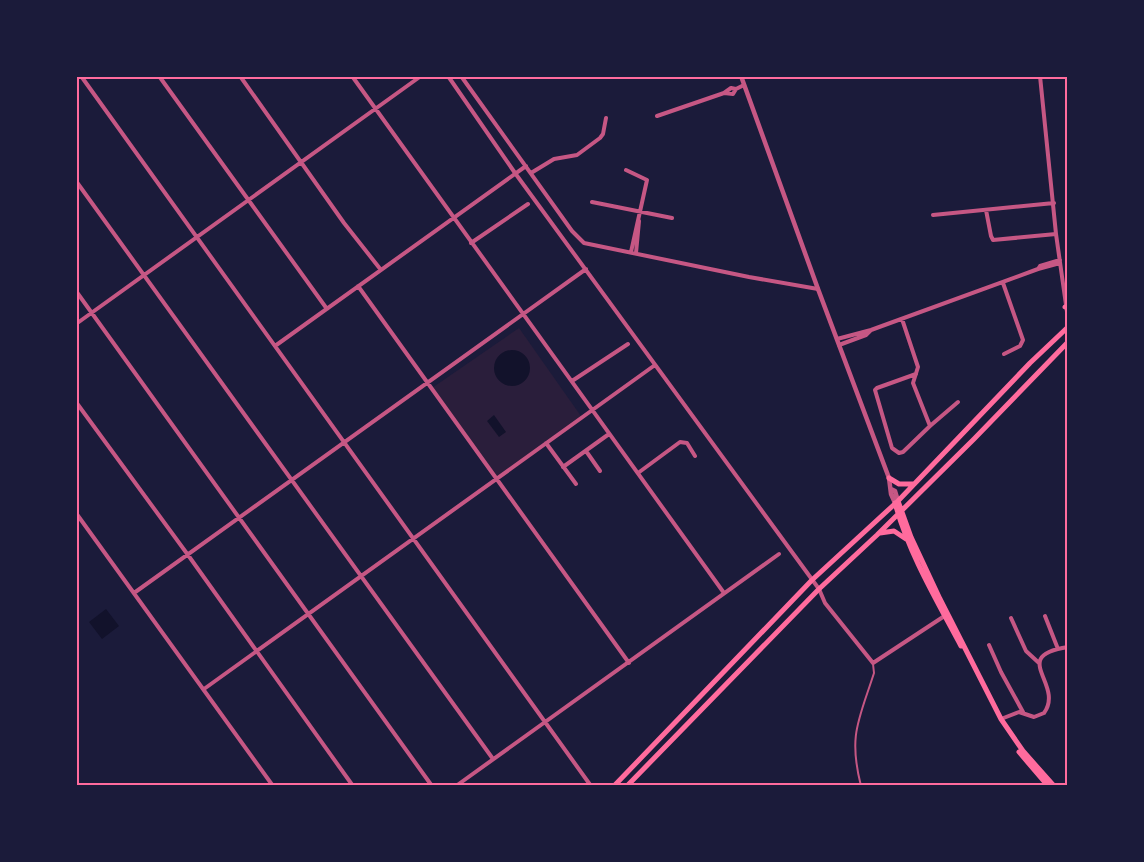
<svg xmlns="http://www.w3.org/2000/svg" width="1144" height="862" font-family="Inter,sans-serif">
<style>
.green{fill:#2a1e3b}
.water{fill:#12122b}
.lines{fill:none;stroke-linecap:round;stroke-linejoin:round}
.service{stroke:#c65784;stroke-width:2}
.minor{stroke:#c65784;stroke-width:4}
.tertiary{stroke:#c65784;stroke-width:4.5}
.secondary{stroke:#ff6b9d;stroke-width:5}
.neatline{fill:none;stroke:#ff6b9d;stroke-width:2}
</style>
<rect width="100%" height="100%" fill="#1b1b3a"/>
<path class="green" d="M 519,328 L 583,419 L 496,482 L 432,388 Z"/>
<path class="water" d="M494 368a18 18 0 1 1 36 0a18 18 0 1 1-36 0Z
M 494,415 L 506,432 L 499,437 L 487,421 Z
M 106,609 L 119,626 L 102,639 L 89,622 Z"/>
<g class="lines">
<path class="service" d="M 861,786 C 848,735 859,720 874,673 L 873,664"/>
<path class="minor" d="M 81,76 L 591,786
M 159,76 L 327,309
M 240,76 L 344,223 L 381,270
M 352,76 L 724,593
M 448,76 L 515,173 L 819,589 L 825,603 L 873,663 L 946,615
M 461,76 L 572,231 L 584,243 L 749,277 L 818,289
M 1040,76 L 1056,234 L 1068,319
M 724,93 L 731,88 L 736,89
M 657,116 L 724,93 L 733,94 L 736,89 L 744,85
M 626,170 L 647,180 L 631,252
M 531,173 L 554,159 L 577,155 L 600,138 L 603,134 L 606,118
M 76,181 L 493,759
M 592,202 L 672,218
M 986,210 L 991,236 L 993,240 L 1056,234
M 933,215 L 1054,203
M 471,243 L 528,204
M 636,253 L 639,221
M 1038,269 L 1040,266 L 1060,260
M 1003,283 L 1023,340 L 1020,346 L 1004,354
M 358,286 L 629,663
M 76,291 L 432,786
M 902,319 L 918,367 L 913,383 L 930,426 L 903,452 L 899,453 L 892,448 L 875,390 L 877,388 L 916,374
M 76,324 L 421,76
M 837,339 L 871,330 L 1038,269 L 1060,263
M 839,345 L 866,335 L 871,330
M 275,346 L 526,166
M 572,381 L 628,344
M 76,402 L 188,555 L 353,786
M 930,426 L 958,402
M 546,443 L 576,484
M 586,451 L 600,471
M 563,467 L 609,434
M 638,473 L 680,442 L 687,443 L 695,456
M 76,513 L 273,786
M 134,593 L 586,269
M 1045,616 L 1058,649
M 1011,618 L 1026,651 L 1039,663
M 989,645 L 1001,672 L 1023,712
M 204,689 L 655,365
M 1001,719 L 1019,712 L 1034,717 L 1044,713 C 1065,684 1008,656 1068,647
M 456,786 L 779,554"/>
<path class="tertiary" d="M 741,76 L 818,289 L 889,478 L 891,494 L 895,503
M 891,489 L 895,491 L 898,501"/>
<path class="secondary" d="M 1065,307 L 1068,308
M 889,478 L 899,484 L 914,484
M 898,501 L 911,537 L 940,599 L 1001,719 L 1023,751 L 1054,786
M 895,503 C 909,554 936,599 961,646
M 880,533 L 894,531 L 906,539
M 1019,752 L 1048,786
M 614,786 L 812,580 L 898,501 L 1030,363 L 1068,327
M 627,786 L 819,589 L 877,535 L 974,439 L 1068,342"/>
</g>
<rect width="1144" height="862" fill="none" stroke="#1b1b3a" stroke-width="155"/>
<rect x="78" y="78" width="988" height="706" class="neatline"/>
</svg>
